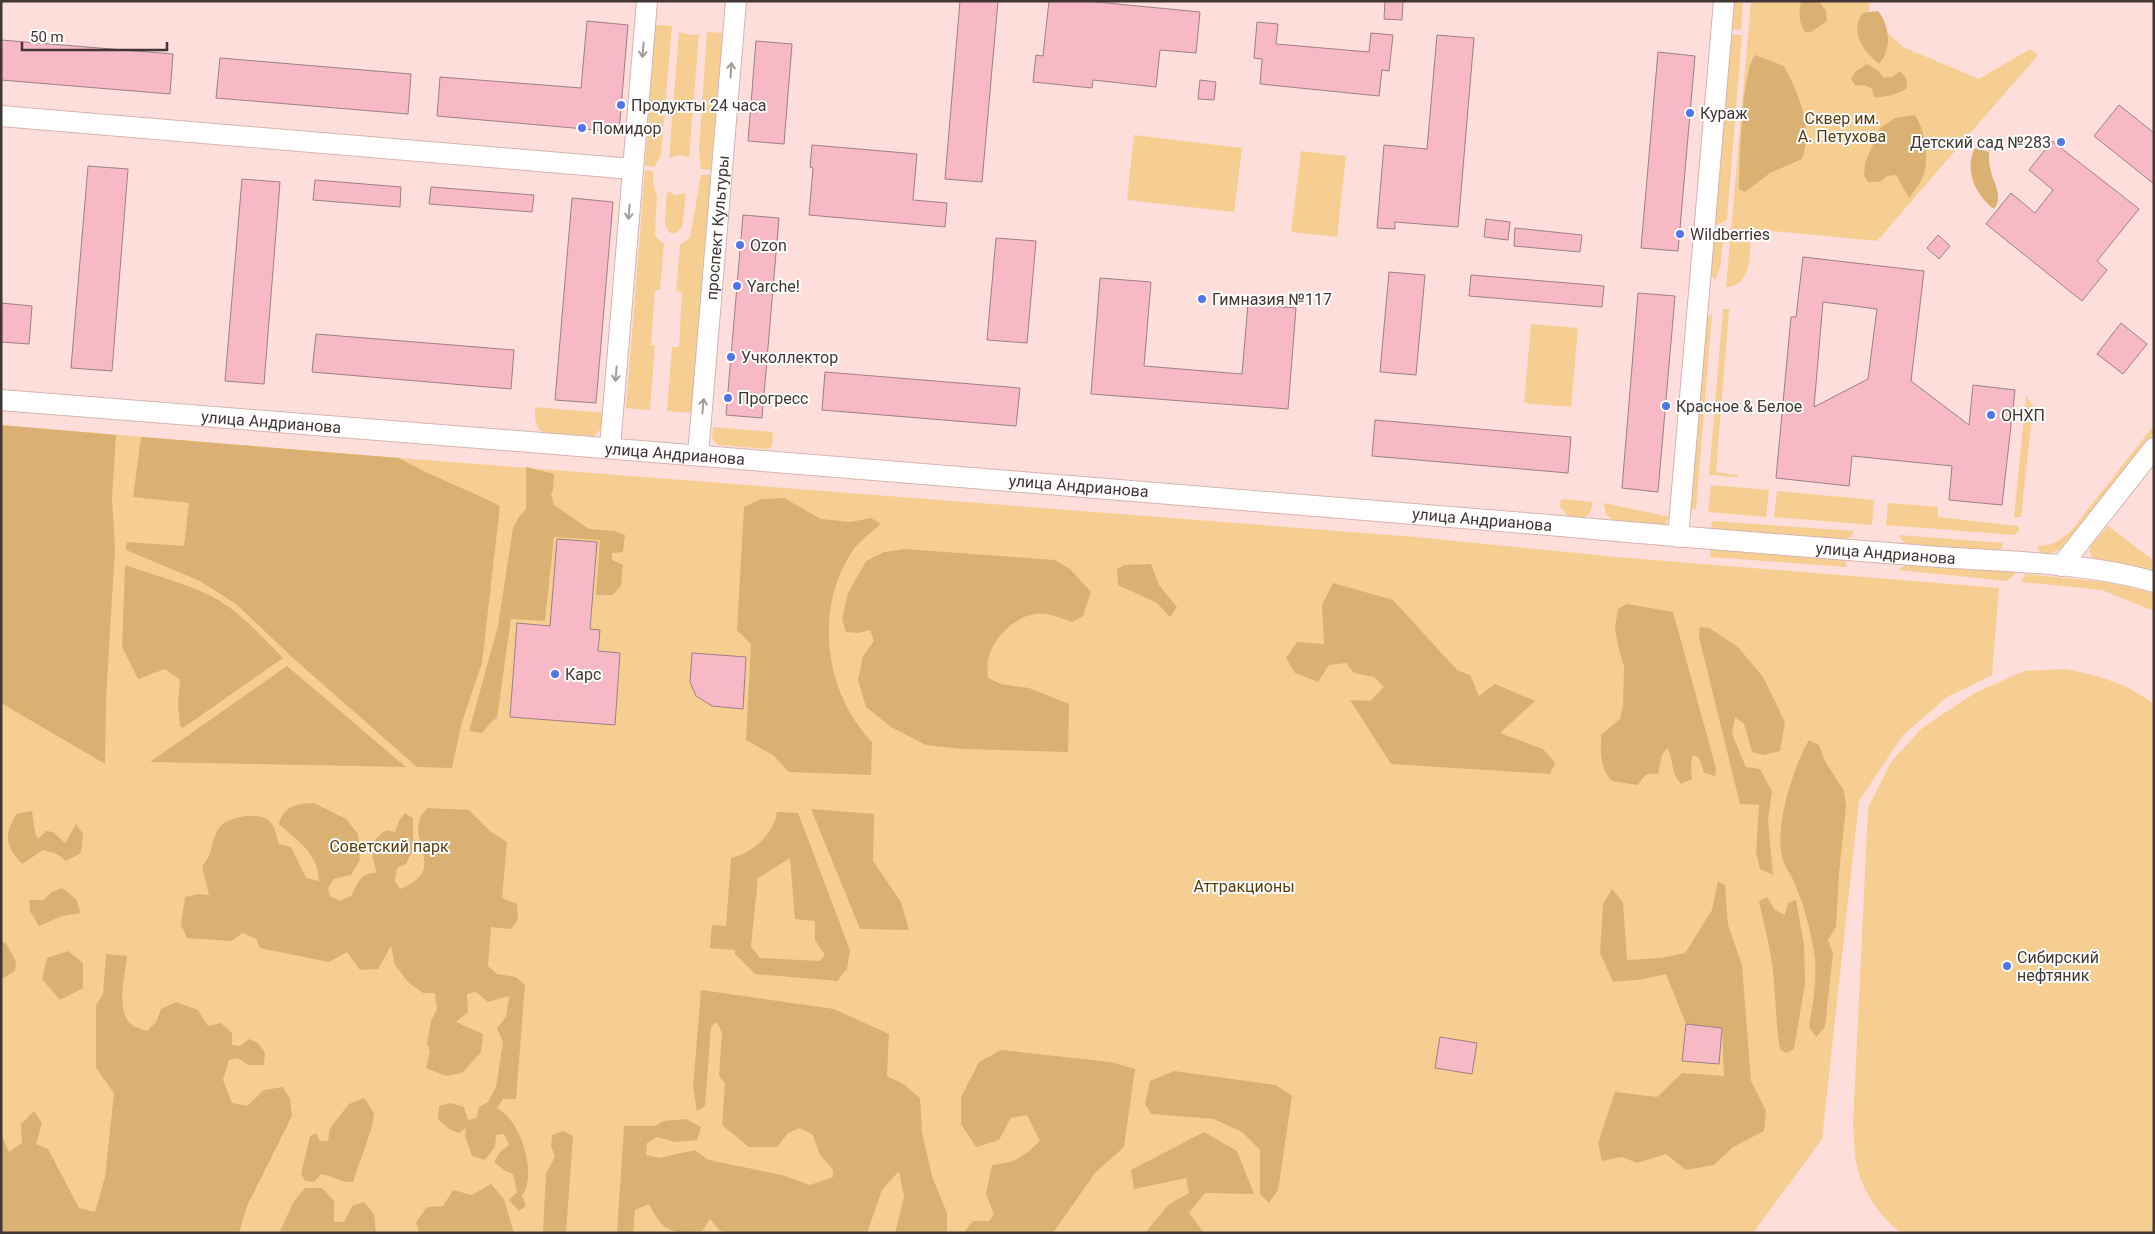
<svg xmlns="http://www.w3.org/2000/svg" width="2155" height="1234" font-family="Roboto,sans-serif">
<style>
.green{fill:#f7ce92}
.forest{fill:#dbb173;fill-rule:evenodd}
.building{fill:#f8b9c7;stroke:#9c8086;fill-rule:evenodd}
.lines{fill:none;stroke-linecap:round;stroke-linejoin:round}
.minor-casing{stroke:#d3b5b0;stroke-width:22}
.minor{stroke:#fff;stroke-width:20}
.oneway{stroke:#a09a9a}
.poi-dot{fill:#5275e9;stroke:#fff;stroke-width:2}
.labels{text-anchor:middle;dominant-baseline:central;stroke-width:4;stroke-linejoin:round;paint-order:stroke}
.poi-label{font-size:16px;fill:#423634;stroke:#fff;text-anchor:start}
.park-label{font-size:16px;fill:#593d0a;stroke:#fff}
.street-label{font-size:16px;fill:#423634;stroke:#fff}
</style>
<rect width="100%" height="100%" fill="#fededa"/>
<path class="green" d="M 1731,1 L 1743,1 L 1741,30 L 1728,29 Z
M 1751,1 L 1870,1 L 1868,16 L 1903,47 L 1979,79 L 2030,49 L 2038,55 L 1877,241 L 1751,229 C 1749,250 1754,286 1726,287 Z
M 655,25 L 672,26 L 661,155 L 654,167 L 645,166 Z
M 679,32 L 690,35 L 699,34 L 689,158 L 681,155 L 669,158 Z
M 707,32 L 724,33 L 711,170 L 701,169 L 699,151 Z
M 1728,35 L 1742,35 L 1727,220 L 1714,226 Z
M 1134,135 L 1242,148 L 1234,212 L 1127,200 Z
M 1301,151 L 1346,156 L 1337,237 L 1291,232 Z
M 645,170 L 653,171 L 653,184 L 657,196 L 655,234 L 656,237 L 664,244 L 660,290 L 655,290 L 651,345 L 655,345 L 650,410 L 626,408 Z
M 701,175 L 711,175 L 692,413 L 667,411 L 672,347 L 679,347 L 682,292 L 676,291 L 680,245 L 690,238 Z
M 667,191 L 676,195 L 686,193 L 682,227 C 679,232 674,235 669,232 L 665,223 Z
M 1725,224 L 1720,268 L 1715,280 L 1709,273 L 1712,231 Z
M 1723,309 L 1729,309 L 1716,472 L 1738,475 L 1737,477 L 1709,475 Z
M 1712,313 L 1696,509 L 1688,509 L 1704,323 Z
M 1531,324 L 1578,328 L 1571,407 L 1524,403 Z
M 2026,396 L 2033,406 L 2021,517 L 2014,517 Z
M 535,407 L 604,413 L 602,428 L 594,436 L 544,433 C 534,427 535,418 535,407 Z
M 1,425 L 399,458 L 1416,537 L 1617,557 L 1999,588 L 1992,675 L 1947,697 L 1903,735 L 1859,801 L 1822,1139 L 1753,1233 L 1,1233 Z
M 2154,425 L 2154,434 L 2076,534 L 2061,549 L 2046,555 L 2040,553 L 2037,546 C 2052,546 2059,541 2071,531 Z
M 713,427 L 773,432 L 772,446 L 767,449 L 718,445 L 712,439 Z
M 1711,485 L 1769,490 L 1766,517 L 1708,512 Z
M 1777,491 L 1874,500 L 1872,525 L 1774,517 Z
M 1561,499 L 1593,502 L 1590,513 L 1583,518 L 1569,517 L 1560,507 Z
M 1604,503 L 1670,517 L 1665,524 L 1658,527 L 1615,521 C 1606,517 1605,512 1604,503 Z
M 1888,503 L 1938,507 L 1938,517 L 2018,526 L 2019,530 L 2015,535 L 1886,525 Z
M 1712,521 L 1854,531 L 1851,537 L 1843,540 L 1711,530 Z
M 2108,526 L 2154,561 L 2154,571 L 2094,559 L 2089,552 L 2092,544 Z
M 1899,535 L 2003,543 L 2001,552 L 1905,544 Z
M 1711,548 L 1841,557 L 1845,561 L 1847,567 L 1710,557 Z
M 1910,561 L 2018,571 L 2007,581 L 1898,570 Z
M 2025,574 L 2107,582 L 2154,593 L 2154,611 L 2102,590 L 2021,582 Z
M 2065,669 C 2099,676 2125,682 2154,704 L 2154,1233 L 1902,1233 C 1883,1221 1864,1193 1858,1171 C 1854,1156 1854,1139 1853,1124 L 1868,808 L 1891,762 L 1922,728 L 1975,693 L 2024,671 Z"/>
<path class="forest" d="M 1801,1 L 1819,1 L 1826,11 L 1827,21 L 1811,32 L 1805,32 C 1798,21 1799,13 1801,1 Z
M 1878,11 C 1890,26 1892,49 1879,64 C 1863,51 1849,32 1863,13 Z
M 1755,55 L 1784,66 C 1799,95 1814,127 1802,159 L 1770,173 L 1745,192 L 1739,189 C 1740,163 1741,72 1755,55 Z
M 1867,64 L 1877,70 L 1884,78 L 1893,77 L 1900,71 L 1906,78 L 1907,88 C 1898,94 1884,98 1874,97 L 1872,89 L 1865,85 L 1856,86 L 1851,79 L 1855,72 Z
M 1915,115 C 1925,130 1928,152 1925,170 C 1923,180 1915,190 1909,198 L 1896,175 L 1887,176 L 1880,182 L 1868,182 L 1864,176 L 1865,163 L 1880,128 L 1895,118 Z
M 1975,148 L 1989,152 C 1989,158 1989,163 1990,168 C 1993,184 2004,195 1994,209 C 1975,195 1964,170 1975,148 Z
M 1,425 L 116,435 L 112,499 L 115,548 L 106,700 L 105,764 L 1,703 Z
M 141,437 L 399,458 C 432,477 467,489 500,506 L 482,663 L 462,722 L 452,768 L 417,767 L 294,659 L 236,604 L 200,581 L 126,550 L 127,542 L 184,546 L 189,503 L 133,497 Z
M 526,467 L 554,474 L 553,491 L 551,493 L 554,505 L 589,529 L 615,531 L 625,535 L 623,552 L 612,553 L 612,560 L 623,565 L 621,586 L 613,595 L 596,595 L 600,540 L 554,537 L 545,621 L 511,619 L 497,718 L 492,721 L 482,733 L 469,731 L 498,626 L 513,528 L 519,517 L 526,509 Z
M 784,498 L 821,519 L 850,522 L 871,518 L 881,524 C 872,532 858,542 851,553 C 814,611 825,693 872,742 L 871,775 L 789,772 L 773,755 L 746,740 L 751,644 L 737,630 L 744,507 L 761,499 Z
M 904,549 L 1055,560 L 1070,569 L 1091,592 L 1083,616 L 1072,622 C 1061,618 1046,612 1034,614 C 1013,618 993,639 988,659 C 987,665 988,673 988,678 L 1001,684 L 1029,688 L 1069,704 L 1068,752 L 963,749 L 926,745 L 891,727 L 866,707 L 858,680 L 863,656 L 874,641 L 870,630 L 858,633 L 846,632 L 842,619 L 848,593 L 866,561 L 884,552 Z
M 1151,564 L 1159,585 L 1177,607 L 1170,617 L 1157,603 L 1118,585 L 1117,569 L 1124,565 Z
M 125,565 C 153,575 196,586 220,601 C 244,616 263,638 283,658 L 183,728 L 180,726 L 178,704 L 180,680 L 165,669 L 138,679 L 122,647 Z
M 1333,583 L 1393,600 L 1457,670 L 1470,675 L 1479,696 L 1495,684 L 1535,701 L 1500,733 L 1543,749 L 1555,763 L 1550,774 L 1391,764 L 1350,700 L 1370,701 L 1384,687 L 1374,677 L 1354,673 L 1346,663 L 1329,665 L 1318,682 L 1295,673 L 1286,658 L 1297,642 L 1324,644 L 1322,605 Z
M 1627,604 L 1673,612 L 1716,768 L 1715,776 L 1704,773 L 1699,758 L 1693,755 L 1691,764 L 1692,779 L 1681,784 C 1669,770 1675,762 1667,748 L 1662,755 L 1658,774 C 1646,772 1644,776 1638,785 L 1612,781 C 1599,768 1601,751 1601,735 L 1620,719 L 1623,706 L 1624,666 L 1618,646 L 1615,627 L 1618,609 Z
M 1700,627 L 1709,628 L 1738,647 L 1763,677 L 1785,722 L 1780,751 L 1763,755 L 1752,752 L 1744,724 L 1735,717 L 1732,734 L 1746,767 L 1760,769 L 1772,791 L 1768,821 L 1773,875 L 1760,869 L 1756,852 L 1759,805 L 1740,804 L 1699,637 Z
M 287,666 L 406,767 L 150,762 Z
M 1809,740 L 1819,745 L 1825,761 L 1844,791 L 1846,807 L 1839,874 L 1836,927 L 1828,940 L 1833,953 L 1825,1027 L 1816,1037 L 1809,1027 C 1813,1002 1818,976 1814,951 C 1810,928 1804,905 1795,884 C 1792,876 1786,869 1783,860 C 1773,830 1793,767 1809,740 Z
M 314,803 L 346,819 L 358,834 L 360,860 L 351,875 L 334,879 L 328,888 L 330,896 L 340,901 L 352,895 C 358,881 361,873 377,873 C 371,854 367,841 387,830 L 395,832 L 399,821 L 405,813 L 413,818 L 413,849 L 406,864 L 397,868 L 395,881 L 400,889 C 447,870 410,846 420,818 C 422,814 425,811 427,808 L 469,810 L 491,832 L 507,842 L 502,898 L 517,904 L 518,919 L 511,929 L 491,927 L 488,966 L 497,974 L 516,977 L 525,985 L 516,1099 L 503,1099 L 497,1108 C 501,1111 506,1114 509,1118 C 524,1136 536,1176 522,1196 L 526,1206 L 519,1211 L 509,1200 L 517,1192 L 513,1174 L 504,1170 L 494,1162 L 500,1152 L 509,1145 L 504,1134 L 496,1135 L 495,1147 L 485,1160 L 472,1156 L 465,1136 L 466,1128 L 459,1133 L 449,1129 L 438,1119 L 439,1106 L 451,1103 L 464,1107 L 468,1120 L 477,1118 L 479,1107 L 488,1102 L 496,1087 L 503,1042 L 497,1028 L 506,1017 L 509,996 L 488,1002 L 476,992 L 467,994 L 468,1012 L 456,1022 L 483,1034 L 481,1052 L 462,1073 L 446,1076 L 426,1068 L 430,1051 L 427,1044 L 431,1021 L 437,1009 L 435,993 L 423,993 L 409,983 L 395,965 L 391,946 L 378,969 L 360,970 L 347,952 L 329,962 L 260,948 L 256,939 L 243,933 L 231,941 L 187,938 L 181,925 L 185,897 L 198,894 L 209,895 L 202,866 C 214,854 210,841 219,828 C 227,816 262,810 271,823 C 275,828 277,838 279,844 L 291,847 L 306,878 L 319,881 C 318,852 298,842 279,824 C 284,805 297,804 314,803 Z
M 811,809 L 874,814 L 873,861 L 901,902 L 909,930 L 860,929 Z
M 32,811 L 35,832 L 38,839 L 46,831 L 53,832 L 65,843 L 76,824 L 83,834 L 81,853 L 66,861 L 57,854 L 43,850 L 22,864 C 5,845 4,836 16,814 Z
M 777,812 L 798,813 L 850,950 L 847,969 L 837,981 L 755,974 L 735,954 L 735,950 L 710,948 L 712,925 L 726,926 L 731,858 C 754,852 773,835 777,812 ZM 790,858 L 795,919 L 815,921 L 815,940 L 825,955 L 819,961 L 760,958 L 751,946 L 758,878 Z
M 1718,881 L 1725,885 L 1728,925 L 1742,965 L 1751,1081 L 1766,1111 L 1764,1131 L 1733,1147 L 1714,1165 L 1686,1170 L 1666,1154 L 1637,1163 L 1622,1157 L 1602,1161 L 1598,1143 L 1615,1092 L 1657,1097 L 1682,1073 L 1724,1076 L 1722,1028 L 1686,1024 L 1666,974 L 1644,979 L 1613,982 L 1600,953 L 1603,904 L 1612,889 L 1623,902 L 1627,960 L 1661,958 L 1685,953 L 1712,910 Z
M 62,888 L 76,899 L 81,913 L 62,916 L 39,926 L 30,911 L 29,900 L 43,900 L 52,892 Z
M 1767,897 L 1775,910 L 1785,915 L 1788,903 L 1796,900 L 1804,945 L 1805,984 L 1794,1049 L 1786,1053 L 1780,1049 C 1775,1020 1776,991 1772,963 C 1769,942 1763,921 1759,901 Z
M 1,942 L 6,943 L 16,961 L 15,971 L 4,978 L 1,975 Z
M 68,951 L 83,963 L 83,988 L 60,1000 L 42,979 L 47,958 Z
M 106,954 L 127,956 C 125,975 115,1012 132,1025 C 136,1028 142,1029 147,1031 L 156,1022 L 161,1009 L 176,1002 L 198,1010 L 208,1026 L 221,1023 L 232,1033 L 232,1045 L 240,1046 L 249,1039 L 258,1043 L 265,1053 L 264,1065 L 248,1065 L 238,1058 L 229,1060 L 223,1080 L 232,1103 L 247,1106 L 264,1090 L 283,1087 L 290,1099 L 292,1116 L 247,1206 L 239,1233 L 1,1233 L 1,1134 L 9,1152 L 22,1143 L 21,1124 L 34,1111 L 42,1123 L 36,1144 L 48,1149 L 79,1208 L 95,1212 L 105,1177 L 114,1093 L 96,1068 L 96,1005 L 103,994 Z
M 701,990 L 834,1009 L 889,1034 L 887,1076 L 905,1085 L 920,1098 L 922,1132 L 932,1176 L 947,1213 L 947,1233 L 895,1233 L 904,1197 L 899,1171 L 882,1190 L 867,1233 L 726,1233 L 719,1230 L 710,1219 L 702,1231 C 670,1234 663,1232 649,1204 L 635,1210 L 633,1233 L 617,1233 L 624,1126 L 654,1126 L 664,1121 L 686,1119 L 701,1127 L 697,1140 L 676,1142 L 657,1137 L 647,1143 L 646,1155 L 660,1158 L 695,1150 L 707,1159 L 718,1162 L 782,1175 L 810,1185 L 833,1177 L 833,1170 L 819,1153 L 813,1135 L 800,1128 L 788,1133 L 777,1147 L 749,1147 L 722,1125 L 725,1083 L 719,1076 L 722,1032 L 716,1022 L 711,1027 L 705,1106 L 697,1111 L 693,1087 Z
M 1001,1050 L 1111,1062 L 1135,1069 L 1124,1147 L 1095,1173 L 1055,1230 L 1051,1233 L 963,1233 L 973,1221 L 989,1221 L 994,1214 L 986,1194 L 992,1165 C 1016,1162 1022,1158 1040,1141 L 1027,1115 L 1011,1118 L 999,1140 L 976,1147 L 961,1124 L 961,1097 L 979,1062 Z
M 1174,1071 L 1276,1085 L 1292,1096 L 1278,1190 L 1269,1203 L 1260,1194 L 1260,1150 L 1242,1132 L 1214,1119 L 1151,1114 L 1145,1104 L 1150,1081 Z
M 364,1098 L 374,1113 L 372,1127 L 353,1182 C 338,1183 336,1176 321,1174 L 314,1182 L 305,1181 L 301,1174 L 310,1136 L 316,1133 L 320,1141 L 328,1141 L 330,1128 L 349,1104 Z
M 563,1131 L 573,1136 L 566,1233 L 543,1233 L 546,1173 L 555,1157 L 551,1146 L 552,1135 Z
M 1204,1132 L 1237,1151 L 1254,1194 L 1205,1193 L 1189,1213 L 1204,1233 L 1145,1233 L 1168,1205 L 1189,1193 L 1186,1178 L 1134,1189 L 1131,1170 Z
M 491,1184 L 504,1199 L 514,1233 L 419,1233 L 416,1222 L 427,1207 L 443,1206 L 453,1190 L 472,1195 Z
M 305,1188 L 322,1188 L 334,1201 L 334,1222 L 344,1222 L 352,1206 L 364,1202 L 374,1214 L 376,1233 L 279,1233 L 294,1201 Z"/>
<path class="building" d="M 960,1 L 998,1 L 982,182 L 945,179 Z
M 1049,1 L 1086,1 L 1200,12 L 1196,53 L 1160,50 L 1156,87 L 1093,80 L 1092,88 L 1033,82 L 1036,55 L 1043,56 Z
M 1385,1 L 1403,1 L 1402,20 L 1384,19 Z
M 587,21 L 628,25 L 619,132 L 437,116 L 440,77 L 581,88 Z
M 1257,22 L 1278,24 L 1276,44 L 1369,52 L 1371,33 L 1393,35 L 1389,71 L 1382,70 L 1379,96 L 1260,84 L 1262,59 L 1254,58 Z
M 1437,35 L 1474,38 L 1458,227 L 1395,222 L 1395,229 L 1377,228 L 1384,145 L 1427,149 Z
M 1,40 L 173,54 L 170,94 L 1,80 Z
M 756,41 L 792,44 L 784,144 L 748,141 Z
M 1658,52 L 1695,56 L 1678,251 L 1641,248 Z
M 220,58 L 411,74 L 408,114 L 216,98 Z
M 1200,80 L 1216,82 L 1214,100 L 1198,99 Z
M 2119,105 L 2154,133 L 2154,184 L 2094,136 Z
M 2052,141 L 2139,209 L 2097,261 L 2107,270 L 2082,301 L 1986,224 L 2011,193 L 2035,213 L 2053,190 L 2029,170 Z
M 812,145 L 917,154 L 913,200 L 947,203 L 945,227 L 809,215 L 813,168 L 810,167 Z
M 88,166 L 128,169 L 112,371 L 71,368 Z
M 242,179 L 280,182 L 264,384 L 225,381 Z
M 315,180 L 401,187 L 400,207 L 313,200 Z
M 431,187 L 534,195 L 532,212 L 429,204 Z
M 572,198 L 613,202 L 596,403 L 555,400 Z
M 743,215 L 779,218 L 762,418 L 726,415 Z
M 1486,219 L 1510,222 L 1508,240 L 1484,237 Z
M 1515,228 L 1582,235 L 1580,252 L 1514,246 Z
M 1938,235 L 1950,246 L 1939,259 L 1927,248 Z
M 996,238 L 1036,241 L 1027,343 L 987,340 Z
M 1803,257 L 1924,271 L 1911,381 L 1969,425 L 1973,385 L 2015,390 L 2002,505 L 1949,500 L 1952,466 L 1852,456 L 1849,486 L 1776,478 L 1791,317 L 1796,317 ZM 1823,302 L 1877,309 L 1868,379 L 1814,407 Z
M 1389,272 L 1425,275 L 1416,375 L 1380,372 Z
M 1471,275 L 1604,286 L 1602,307 L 1469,296 Z
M 1100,278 L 1151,282 L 1144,366 L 1242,374 L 1248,304 L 1296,308 L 1288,409 L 1091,394 Z
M 1638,293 L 1675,296 L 1658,492 L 1622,488 Z
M 1,303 L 32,306 L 29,344 L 1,342 Z
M 2121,323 L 2147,344 L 2123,374 L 2097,354 Z
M 316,334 L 514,350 L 511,389 L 312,372 Z
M 825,372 L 1020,388 L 1016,426 L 822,410 Z
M 1375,420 L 1571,437 L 1568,473 L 1372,456 Z
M 557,539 L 597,542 L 590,629 L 600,630 L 598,651 L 620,653 L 615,725 L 510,717 L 517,623 L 550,626 Z
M 692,653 L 746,657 L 743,709 L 712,706 L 696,696 L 690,682 Z
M 1686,1024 L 1722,1028 L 1719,1064 L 1682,1061 Z
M 1440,1037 L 1477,1043 L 1472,1074 L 1435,1068 Z"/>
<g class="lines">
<g class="minor-casing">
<g id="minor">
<path d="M 1,116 L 632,169"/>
<path id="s1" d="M 1,400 C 517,442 1033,480 1549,525 C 1679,537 1809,547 1939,557 C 2007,562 2088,562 2154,582"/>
<path d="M 610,447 L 647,1"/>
<path id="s2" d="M 698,455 L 736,1"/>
<path d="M 1678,537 L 1724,1"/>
<path d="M 2061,566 L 2154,448"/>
</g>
</g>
<use href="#minor" class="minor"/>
</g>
<defs><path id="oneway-shaft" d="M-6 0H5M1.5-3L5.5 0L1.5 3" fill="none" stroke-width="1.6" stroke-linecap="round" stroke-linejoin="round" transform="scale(1.25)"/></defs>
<g class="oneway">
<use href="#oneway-shaft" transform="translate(643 50) rotate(95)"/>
<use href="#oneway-shaft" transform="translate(731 70) rotate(-86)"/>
<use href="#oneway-shaft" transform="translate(629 212) rotate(95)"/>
<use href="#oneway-shaft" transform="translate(616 374) rotate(95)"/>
<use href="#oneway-shaft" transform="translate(703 406) rotate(-85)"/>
</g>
<g class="poi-dot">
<circle cx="621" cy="105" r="5"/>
<circle cx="1690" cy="113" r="5"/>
<circle cx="582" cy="128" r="5"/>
<circle cx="2061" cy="142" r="5"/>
<circle cx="1680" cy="234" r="5"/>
<circle cx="740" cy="245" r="5"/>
<circle cx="737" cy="286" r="5"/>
<circle cx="1202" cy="299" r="5"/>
<circle cx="731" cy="357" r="5"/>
<circle cx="728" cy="398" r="5"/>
<circle cx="1666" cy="406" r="5"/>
<circle cx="1991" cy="415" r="5"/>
<circle cx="555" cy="674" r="5"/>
<circle cx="2007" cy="966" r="5"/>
</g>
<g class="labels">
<g class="poi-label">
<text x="631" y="105">Продукты 24 часа</text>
<text x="1700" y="113">Кураж</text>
<text x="592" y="128">Помидор</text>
<text x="2051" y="142" text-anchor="end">Детский сад №283</text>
<text x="1690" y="234">Wildberries</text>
<text x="750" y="245">Ozon</text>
<text x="747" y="286">Yarche!</text>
<text x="1212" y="299">Гимназия №117</text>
<text x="741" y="357">Учколлектор</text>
<text x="738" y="398">Прогресс</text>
<text x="1676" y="406">Красное &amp; Белое</text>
<text x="2001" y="415">ОНХП</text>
<text x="565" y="674">Карс</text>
<text x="2017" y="957">Сибирский<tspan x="2017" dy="18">нефтяник</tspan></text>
</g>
<g class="park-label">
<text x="1842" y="118">Сквер им.<tspan x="1842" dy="18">А. Петухова</tspan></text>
<text x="389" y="846">Советский парк</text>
<text x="1244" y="886">Аттракционы</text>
</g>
<g class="street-label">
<text stroke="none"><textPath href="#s2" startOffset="228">проспект Культуры</textPath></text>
<text stroke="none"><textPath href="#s1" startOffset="271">улица Андрианова</textPath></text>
<text stroke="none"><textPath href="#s1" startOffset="676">улица Андрианова</textPath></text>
<text stroke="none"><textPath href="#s1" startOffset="1081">улица Андрианова</textPath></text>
<text stroke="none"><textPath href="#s1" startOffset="1486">улица Андрианова</textPath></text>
<text stroke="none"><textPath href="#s1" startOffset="1891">улица Андрианова</textPath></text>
</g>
</g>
<rect width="2155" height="1234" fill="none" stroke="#423634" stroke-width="5"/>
<path d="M22 42v8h145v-8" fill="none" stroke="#423634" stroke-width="2.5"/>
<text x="30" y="42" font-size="15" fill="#423634" stroke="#ffffff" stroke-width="4" paint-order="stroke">50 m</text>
</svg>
